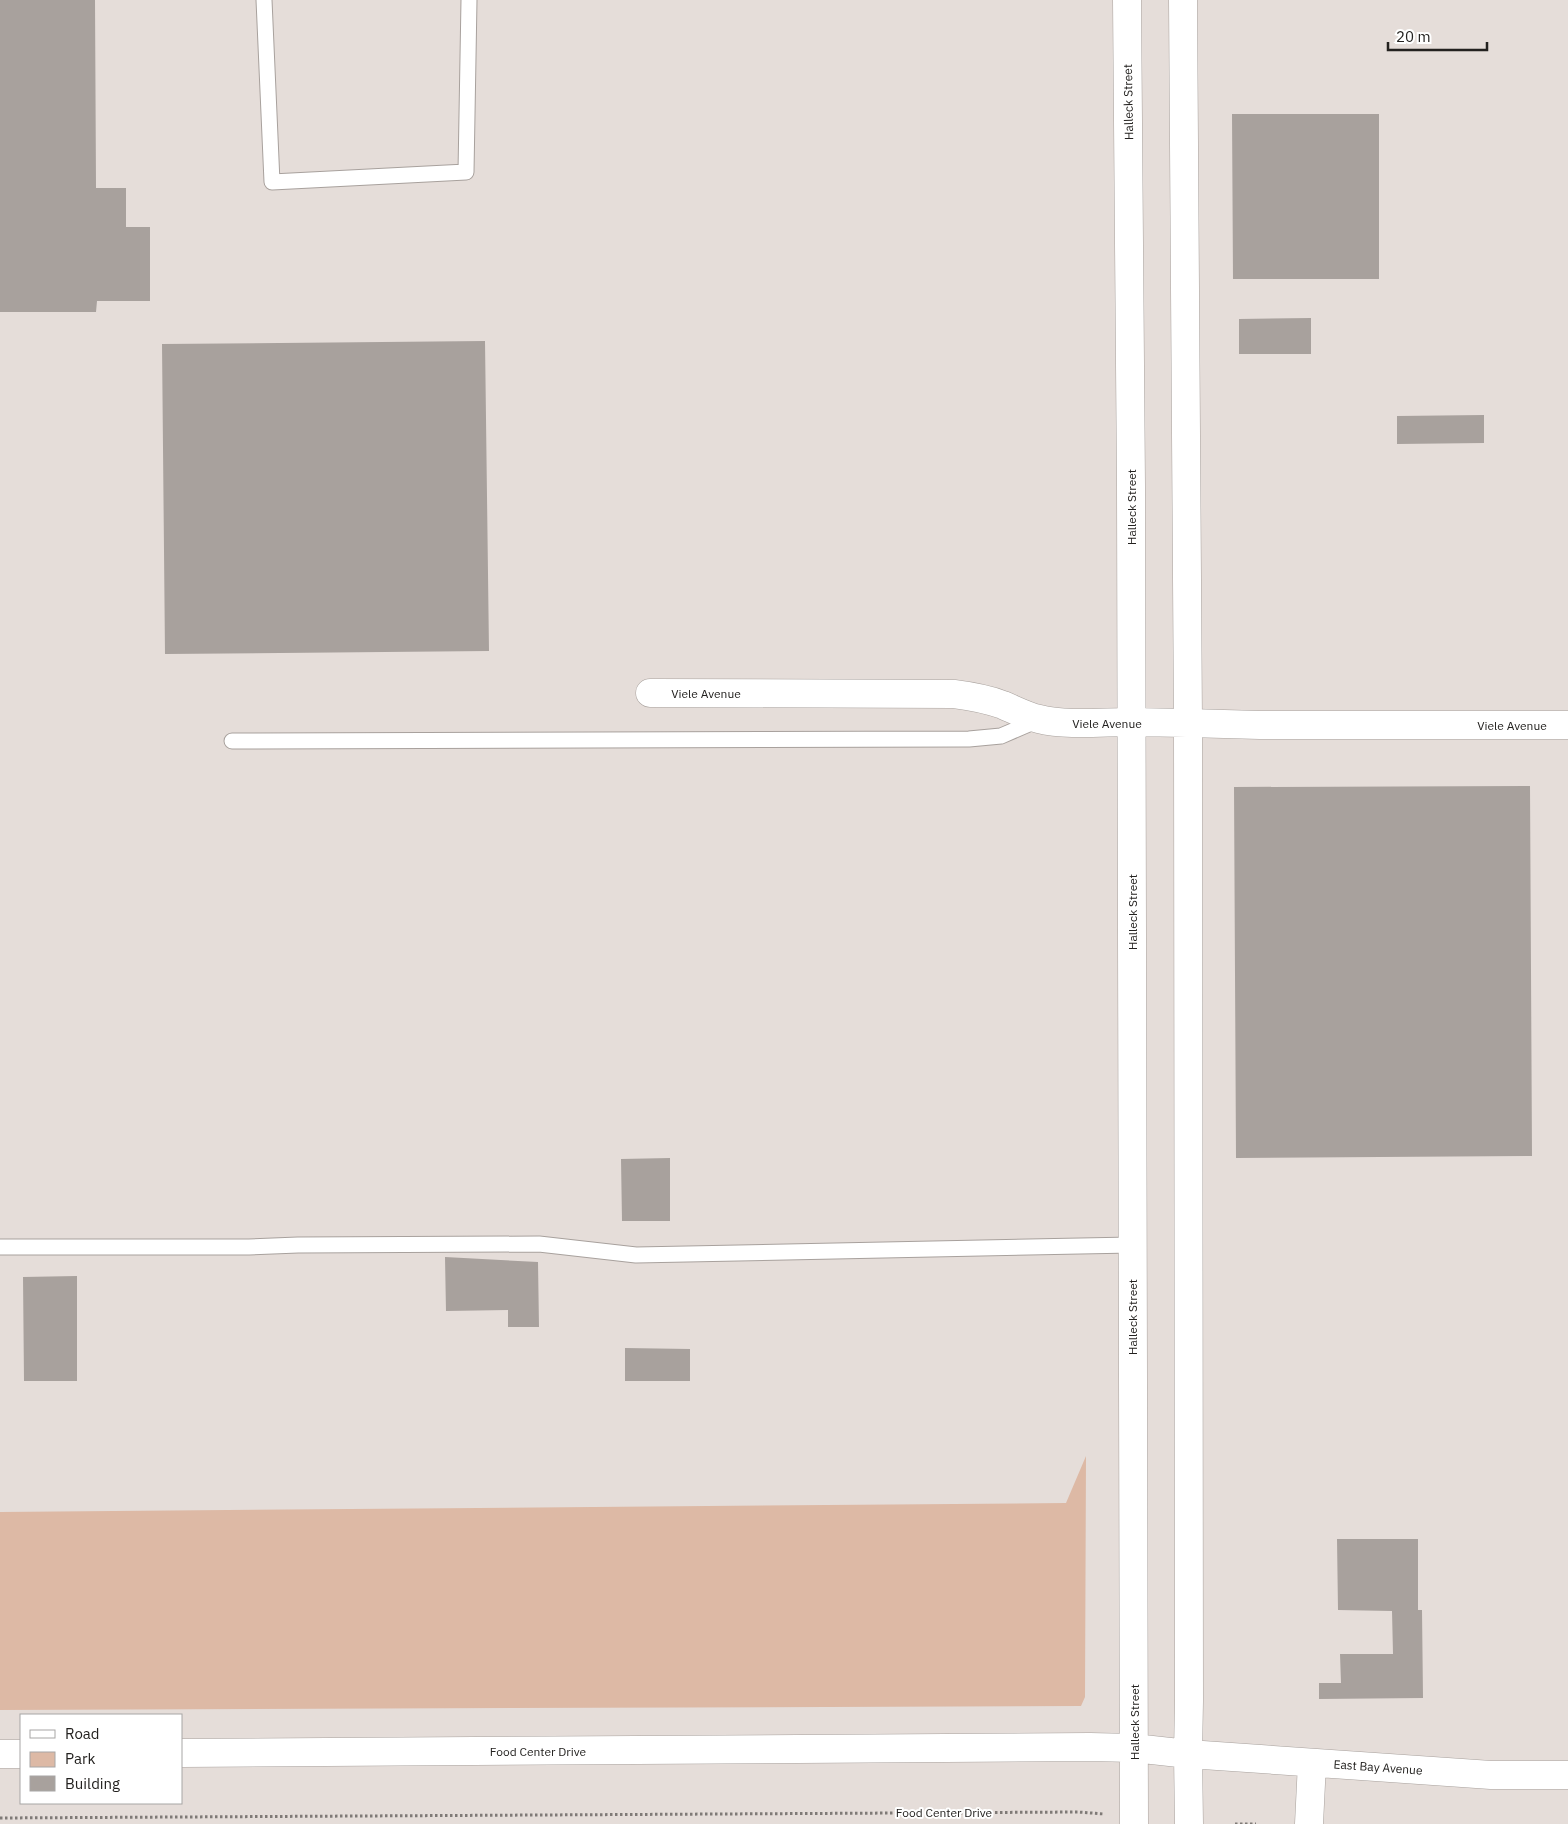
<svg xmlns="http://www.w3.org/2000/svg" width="1568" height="1824" font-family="'IBM Plex Sans',sans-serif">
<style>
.green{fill:#ddb9a5}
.building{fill:#a8a19d}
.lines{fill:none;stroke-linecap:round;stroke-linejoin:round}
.service-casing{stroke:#a8a19d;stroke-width:17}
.minor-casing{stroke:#a8a19d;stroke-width:29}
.tertiary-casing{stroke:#a8a19d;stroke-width:29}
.secondary-casing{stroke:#a8a19d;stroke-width:29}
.path{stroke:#7f7a77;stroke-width:3;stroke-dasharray:2.5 2.5;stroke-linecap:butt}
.service{stroke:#fff;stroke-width:15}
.minor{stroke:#fff;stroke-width:28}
.tertiary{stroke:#fff;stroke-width:28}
.secondary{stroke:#fff;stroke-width:28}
.labels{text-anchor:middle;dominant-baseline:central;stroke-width:4;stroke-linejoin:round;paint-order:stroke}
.street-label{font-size:12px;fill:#23211f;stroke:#fff}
</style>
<rect width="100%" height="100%" fill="#e5ddd9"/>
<path class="green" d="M 1086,1456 L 1085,1697 L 1081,1706 L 0,1710 L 0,1512 L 1066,1503 Z"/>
<path class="building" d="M 0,0 L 95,0 L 96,188 L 126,188 L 126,227 L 150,227 L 150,301 L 97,301 L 96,312 L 0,312 Z
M 1232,114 L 1379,114 L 1379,279 L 1233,279 Z
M 1311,318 L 1311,354 L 1239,354 L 1239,319 Z
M 485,341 L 489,651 L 165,654 L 162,344 Z
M 1484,415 L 1484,443 L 1397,444 L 1397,416 Z
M 1530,786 L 1532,1156 L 1236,1158 L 1234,787 Z
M 670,1158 L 670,1221 L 622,1221 L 621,1159 Z
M 445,1257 L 538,1262 L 539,1327 L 508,1327 L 508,1310 L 446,1311 Z
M 77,1276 L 77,1381 L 24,1381 L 23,1277 Z
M 625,1348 L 690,1349 L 690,1381 L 625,1381 Z
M 1337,1539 L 1418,1539 L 1418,1610 L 1422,1610 L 1423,1698 L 1319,1699 L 1319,1683 L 1341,1683 L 1340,1654 L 1393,1654 L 1392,1611 L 1338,1610 Z"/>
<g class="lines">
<g class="service-casing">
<path id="service" d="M 264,0 L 272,182 L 466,172 L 469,0
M 232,741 L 969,739 L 1001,736 L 1038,720
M 0,1247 L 249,1247 L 298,1245 L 539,1244 L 636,1255 L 1132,1245"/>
</g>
<g class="minor-casing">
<path id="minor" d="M 650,693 L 954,694 C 970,696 987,699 1003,705 C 1015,710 1026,716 1039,719 C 1067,726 1102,722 1131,722"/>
</g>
<g class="tertiary-casing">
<path id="tertiary" d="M 1188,723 L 1260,725 L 1568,725"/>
</g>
<g class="secondary-casing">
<path id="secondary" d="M 1127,0 L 1131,486 L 1134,1824
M 1183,0 L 1188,723 L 1189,1701 L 1188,1754 L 1189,1824
M 1131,722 L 1188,723
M 181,1753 L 1090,1747 L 1134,1748 L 1188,1754 L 1491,1775 L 1568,1775
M 0,1754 L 21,1754
M 1309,1824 L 1312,1763"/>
</g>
<path class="path" d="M 0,1818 L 1078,1812 L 1104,1814
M 1235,1824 L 1256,1824"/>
<use href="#service" class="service"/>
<use href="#minor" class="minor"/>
<use href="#tertiary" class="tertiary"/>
<use href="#secondary" class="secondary"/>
</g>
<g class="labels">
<g class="street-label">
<text transform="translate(1128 102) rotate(-91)">Halleck Street</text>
<text transform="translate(1131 507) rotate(-90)">Halleck Street</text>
<text x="706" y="693">Viele Avenue</text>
<text x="1107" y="723">Viele Avenue</text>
<text x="1512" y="725">Viele Avenue</text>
<text transform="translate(1132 912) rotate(-90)">Halleck Street</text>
<text transform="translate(1132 1317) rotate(-90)">Halleck Street</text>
<text transform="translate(1134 1722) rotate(-90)">Halleck Street</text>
<text x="538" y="1751">Food Center Drive</text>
<text transform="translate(1378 1767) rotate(4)">East Bay Avenue</text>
<text x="944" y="1812">Food Center Drive</text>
</g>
</g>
<rect x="20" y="1714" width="162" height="90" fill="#ffffff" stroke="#a7a6a5"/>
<rect x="30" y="1730" width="25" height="8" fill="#ffffff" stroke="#a7a6a5"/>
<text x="65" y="1739" font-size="15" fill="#23211f">Road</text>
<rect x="30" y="1752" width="25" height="15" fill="#ddb9a5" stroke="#a7a6a5"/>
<text x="65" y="1764" font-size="15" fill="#23211f">Park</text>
<rect x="30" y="1776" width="25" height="15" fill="#a8a19d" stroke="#a7a6a5"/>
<text x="65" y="1789" font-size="15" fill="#23211f">Building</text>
<path d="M1388 42v8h99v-8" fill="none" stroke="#23211f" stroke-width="2.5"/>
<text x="1396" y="42" font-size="15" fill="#23211f" stroke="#ffffff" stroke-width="4" paint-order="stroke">20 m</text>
</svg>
